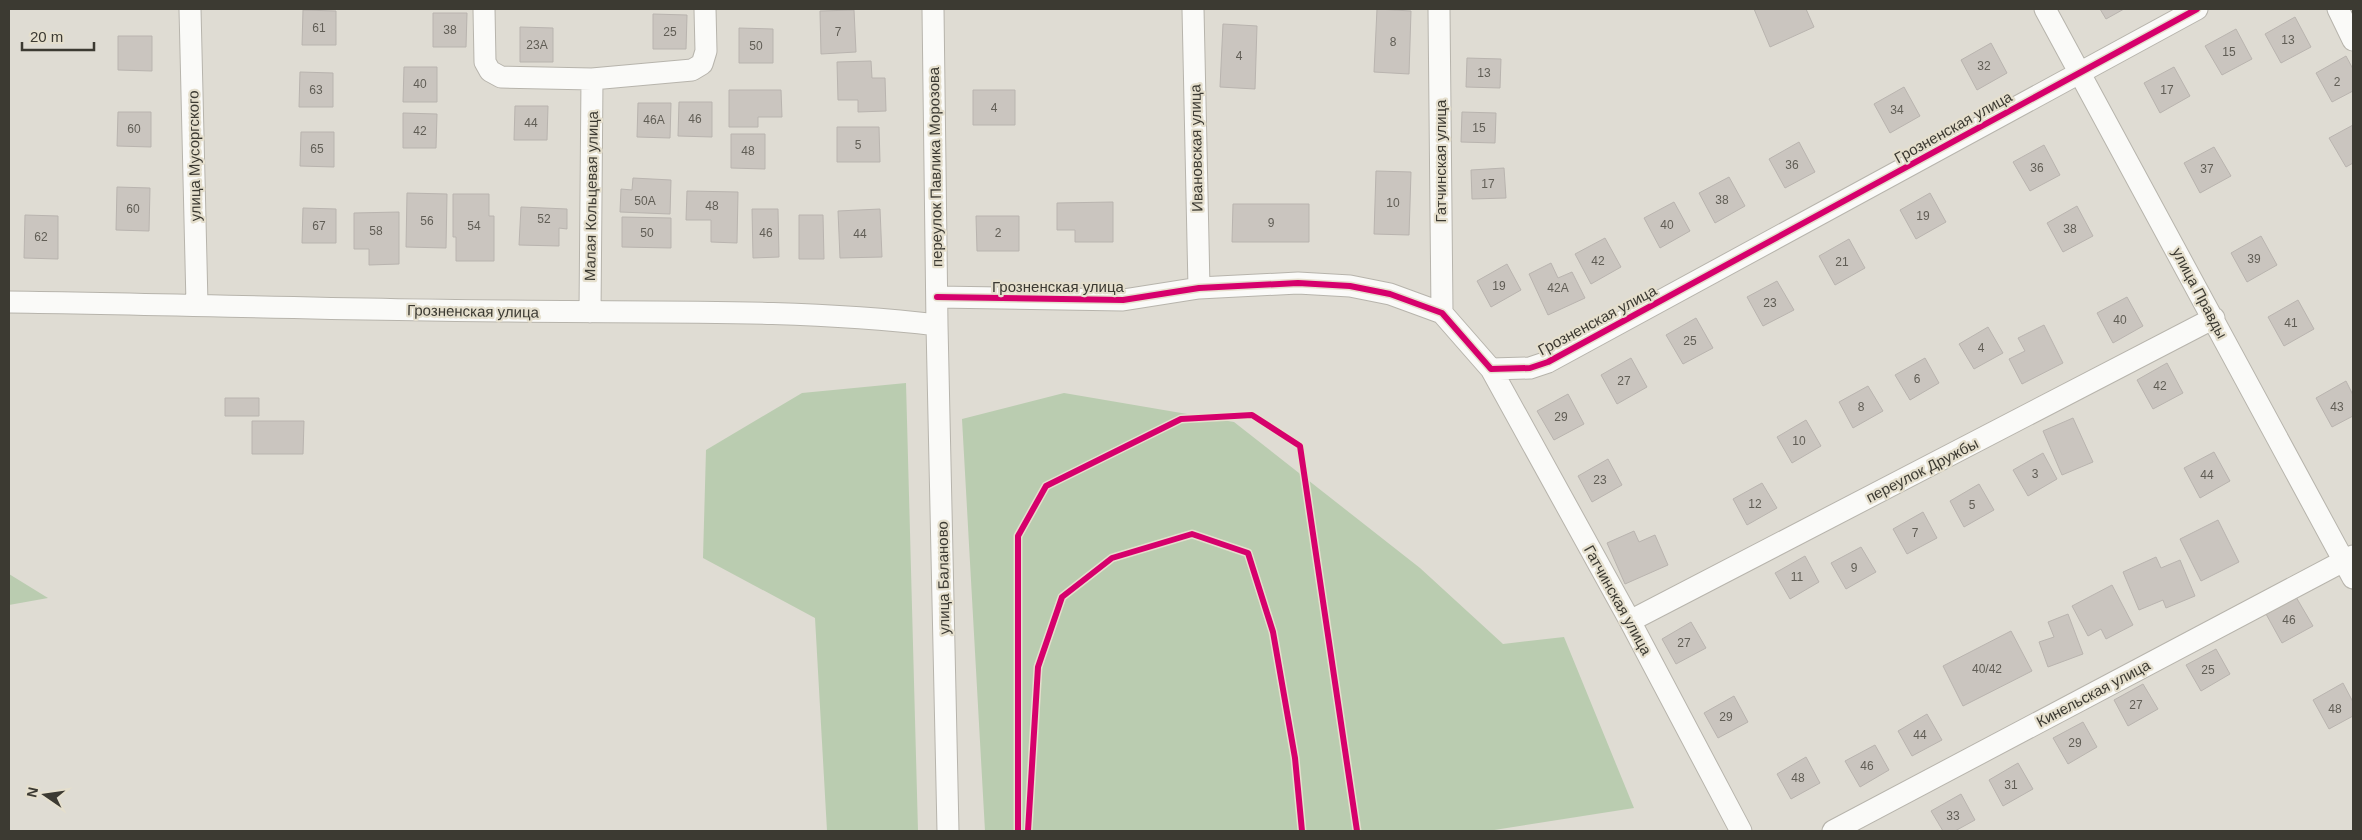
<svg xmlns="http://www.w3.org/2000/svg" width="2362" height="840" font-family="Helvetica,sans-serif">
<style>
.green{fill:#baccb0}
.building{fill:#cac5bf;stroke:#b9b4af}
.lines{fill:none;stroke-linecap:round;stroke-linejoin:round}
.street-casing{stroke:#b7b4ac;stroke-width:23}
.street{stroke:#fafaf8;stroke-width:21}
.cycleway-casing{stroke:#e5dfcd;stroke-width:9}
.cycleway{stroke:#d6006c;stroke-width:6}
.labels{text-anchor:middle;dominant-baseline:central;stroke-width:4.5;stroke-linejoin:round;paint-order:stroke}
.number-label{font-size:12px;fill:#605d55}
.street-label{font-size:15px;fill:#3c3a32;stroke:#e5dfcd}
</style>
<rect width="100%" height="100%" fill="#dfdcd3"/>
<path class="green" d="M 906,383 L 918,831 L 827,831 L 815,618 L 703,558 L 706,450 L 802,393 Z
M 1064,393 L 1234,422 L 1420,568 L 1503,644 L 1564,637 L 1634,808 L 1488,831 L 985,831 L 962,419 Z
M 9,574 L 48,598 L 9,605 Z"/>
<path class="building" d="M 1377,9 L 1411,11 L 1409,74 L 1374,72 Z
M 1754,9 L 1806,9 L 1814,27 L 1770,47 Z
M 2100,9 L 2124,9 L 2106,19 Z
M 303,10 L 336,11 L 336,45 L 302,45 Z
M 854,10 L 856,52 L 821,54 L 820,11 Z
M 433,13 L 467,13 L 466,47 L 433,47 Z
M 653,14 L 687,15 L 686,49 L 653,49 Z
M 2295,17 L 2311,47 L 2281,63 L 2265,34 Z
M 1223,24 L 1257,26 L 1255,89 L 1220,87 Z
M 520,27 L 553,28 L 553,62 L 520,62 Z
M 739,28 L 773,29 L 773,63 L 739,63 Z
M 2236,29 L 2252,59 L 2222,75 L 2205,46 Z
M 118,36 L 152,36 L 152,71 L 118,70 Z
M 1991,43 L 2007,73 L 1977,90 L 1961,60 Z
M 2346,56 L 2353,69 L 2353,91 L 2332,102 L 2316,73 Z
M 1467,58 L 1501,59 L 1500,88 L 1466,87 Z
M 871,61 L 872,78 L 885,78 L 886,111 L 858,112 L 858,100 L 838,100 L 837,62 Z
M 404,67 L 437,67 L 437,102 L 403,102 Z
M 2174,67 L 2190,96 L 2160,113 L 2144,83 Z
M 300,72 L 333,73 L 333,107 L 299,107 Z
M 1904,87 L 1920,116 L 1890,133 L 1874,104 Z
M 729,90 L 781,90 L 782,117 L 758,117 L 758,127 L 729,127 Z
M 973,90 L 1015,90 L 1015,125 L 973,125 Z
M 679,102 L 712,102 L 712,137 L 678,136 Z
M 638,103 L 671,103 L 670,138 L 637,137 Z
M 515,106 L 548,106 L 547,140 L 514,140 Z
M 118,112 L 151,112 L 151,147 L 117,146 Z
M 1462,112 L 1496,113 L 1495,143 L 1461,142 Z
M 403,113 L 437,114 L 436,148 L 403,148 Z
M 2353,125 L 2353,163 L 2346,167 L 2329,138 Z
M 837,127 L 879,127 L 880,162 L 837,162 Z
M 301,132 L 334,132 L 334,167 L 300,166 Z
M 731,134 L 765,134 L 765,169 L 731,168 Z
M 1799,142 L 1815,172 L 1785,188 L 1769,159 Z
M 2044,145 L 2060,175 L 2030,191 L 2013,162 Z
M 2214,147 L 2231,176 L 2200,193 L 2184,163 Z
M 1504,168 L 1506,198 L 1472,199 L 1471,170 Z
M 1376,171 L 1411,172 L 1409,235 L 1374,234 Z
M 1729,177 L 1745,206 L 1715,223 L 1699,193 Z
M 633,178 L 671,180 L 670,214 L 620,212 L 621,189 L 632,190 Z
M 117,187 L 150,188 L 149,231 L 116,230 Z
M 687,191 L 738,192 L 737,243 L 711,242 L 711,220 L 686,220 Z
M 407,193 L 447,194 L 446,248 L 406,247 Z
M 1930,193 L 1946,222 L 1916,239 L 1900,210 Z
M 453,194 L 489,194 L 489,216 L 494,216 L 494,261 L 456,261 L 456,237 L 453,237 Z
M 1113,202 L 1113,242 L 1075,242 L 1075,230 L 1057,230 L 1057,203 Z
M 1674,202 L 1690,231 L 1660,248 L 1644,218 Z
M 1233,204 L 1309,204 L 1309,242 L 1232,242 Z
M 2077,206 L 2093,236 L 2063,252 L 2047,223 Z
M 521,207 L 567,209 L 567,229 L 559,228 L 559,246 L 519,245 Z
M 303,208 L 336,209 L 336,243 L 302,243 Z
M 752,209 L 778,209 L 779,257 L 753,258 Z
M 880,209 L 882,257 L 840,258 L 838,211 Z
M 399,212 L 399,264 L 369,265 L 369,249 L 354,249 L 354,213 Z
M 25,215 L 58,216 L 58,259 L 24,258 Z
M 799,215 L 823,215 L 824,259 L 799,259 Z
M 976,216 L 1019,216 L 1019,251 L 977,251 Z
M 622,217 L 671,218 L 671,248 L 622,247 Z
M 2261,236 L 2277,265 L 2247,282 L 2231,253 Z
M 1605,238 L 1621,267 L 1591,284 L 1575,254 Z
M 1849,239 L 1865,268 L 1835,285 L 1819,256 Z
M 1551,263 L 1558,278 L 1572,272 L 1585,298 L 1548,315 L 1529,274 Z
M 1507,264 L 1521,290 L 1491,307 L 1477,281 Z
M 1777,281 L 1794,310 L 1763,326 L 1747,297 Z
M 2127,297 L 2143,326 L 2113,343 L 2097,313 Z
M 2298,300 L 2314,329 L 2284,346 L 2268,317 Z
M 1696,318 L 1713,348 L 1683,364 L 1666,335 Z
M 2044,325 L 2063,363 L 2022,384 L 2009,359 L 2025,351 L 2018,338 Z
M 1988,327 L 2003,353 L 1974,369 L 1959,344 Z
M 1631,358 L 1647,387 L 1617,404 L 1601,375 Z
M 1925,358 L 1939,383 L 1910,400 L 1895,375 Z
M 2167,363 L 2183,393 L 2153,409 L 2137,380 Z
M 2346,381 L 2353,395 L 2353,416 L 2332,427 L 2316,398 Z
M 1868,386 L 1883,411 L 1853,428 L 1839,402 Z
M 1568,394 L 1584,424 L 1554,440 L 1537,411 Z
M 225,398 L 259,398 L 259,416 L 225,416 Z
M 2073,418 L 2093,462 L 2062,475 L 2043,431 Z
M 1806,420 L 1821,446 L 1792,463 L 1777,437 Z
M 252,421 L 304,421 L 303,454 L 252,454 Z
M 2214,452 L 2230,481 L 2200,498 L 2184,468 Z
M 2043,453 L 2057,479 L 2028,496 L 2013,470 Z
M 1608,459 L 1622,485 L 1592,502 L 1578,476 Z
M 1762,483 L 1777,508 L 1747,525 L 1733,499 Z
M 1979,484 L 1994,510 L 1964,527 L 1950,501 Z
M 1923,512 L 1937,538 L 1907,554 L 1893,529 Z
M 2218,520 L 2239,562 L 2201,581 L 2180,539 Z
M 1634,531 L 1639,542 L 1655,535 L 1668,565 L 1625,584 L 1607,543 Z
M 1861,547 L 1876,572 L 1846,589 L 1831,563 Z
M 1805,556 L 1819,582 L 1790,599 L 1775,573 Z
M 2156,557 L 2161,568 L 2180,560 L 2195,596 L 2166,608 L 2163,600 L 2139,610 L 2123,572 Z
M 2112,585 L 2133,625 L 2106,639 L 2101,629 L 2088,636 L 2072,606 Z
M 2296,597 L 2313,626 L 2282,643 L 2266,614 Z
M 2068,614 L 2083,654 L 2048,667 L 2039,642 L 2054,637 L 2048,622 Z
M 1691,622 L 1706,648 L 1676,664 L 1662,639 Z
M 2011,631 L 2032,671 L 1963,706 L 1943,666 Z
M 2216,649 L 2230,674 L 2201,691 L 2186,665 Z
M 2343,683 L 2353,702 L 2353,716 L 2329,729 L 2313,700 Z
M 2143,684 L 2158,709 L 2128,726 L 2114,700 Z
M 1734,696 L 1748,722 L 1718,738 L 1704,713 Z
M 1927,714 L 1942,740 L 1912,756 L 1898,731 Z
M 2083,722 L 2097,747 L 2068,764 L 2053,738 Z
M 1875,745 L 1889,770 L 1860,787 L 1845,761 Z
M 1806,757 L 1820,783 L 1791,799 L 1777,774 Z
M 2018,763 L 2033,789 L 2003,806 L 1989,780 Z
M 1961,794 L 1975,820 L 1955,831 L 1943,831 L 1931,811 Z"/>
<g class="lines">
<g class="street-casing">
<path id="street" d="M 190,9 L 197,304
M 484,9 L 485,62 L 490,71 L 501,77 L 592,79 L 692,70 L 702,64 L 706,51 L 705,9
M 933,9 L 937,325 L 948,831
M 1193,9 L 1199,288
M 1439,9 L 1442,313
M 2045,9 L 2353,578
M 2338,9 L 2353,40
M 937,297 L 1123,300 L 1199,288 L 1298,283 L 1350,286 L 1390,294 L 1442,313 L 1491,369 L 1530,368 L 1548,362 L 2197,9
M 9,302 C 174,304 338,310 503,311 C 648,313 793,308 937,325
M 590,312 L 592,79
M 1491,369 L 1630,621 L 1741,831
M 1630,621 L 2214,318
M 1833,831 L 2353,556"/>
</g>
<use href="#street" class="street"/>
<g class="cycleway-casing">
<path id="cycleway" d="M 937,297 L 1123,300 L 1199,288 L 1298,283 L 1350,286 L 1390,294 L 1442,313 L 1491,369 L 1530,368 L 1548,362 L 2197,9
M 1018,831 L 1018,536 L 1046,486 L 1181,419 L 1252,415 L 1300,446 L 1357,831
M 1028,831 L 1038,667 L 1062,597 L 1112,558 L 1192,534 L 1248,553 L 1273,632 L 1295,758 L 1302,831"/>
</g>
<use href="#cycleway" class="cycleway"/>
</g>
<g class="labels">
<g class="number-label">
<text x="319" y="28">61</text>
<text x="450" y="30">38</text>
<text x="670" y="32">25</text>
<text x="838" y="32">7</text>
<text x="2288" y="40">13</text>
<text x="1393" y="42">8</text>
<text x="537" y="45">23А</text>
<text x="756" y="46">50</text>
<text x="2229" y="52">15</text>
<text x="1239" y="56">4</text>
<text x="1984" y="66">32</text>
<text x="1484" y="73">13</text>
<text x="2337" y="82">2</text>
<text x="420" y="84">40</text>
<text x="316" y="90">63</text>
<text x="2167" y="90">17</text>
<text x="994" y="108">4</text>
<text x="1897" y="110">34</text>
<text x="695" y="119">46</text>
<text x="654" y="120">46А</text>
<text x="531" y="123">44</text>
<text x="1479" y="128">15</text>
<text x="134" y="129">60</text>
<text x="420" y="131">42</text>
<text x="858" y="145">5</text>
<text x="317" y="149">65</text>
<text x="748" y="151">48</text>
<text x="1792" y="165">36</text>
<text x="2037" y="168">36</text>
<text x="2207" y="169">37</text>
<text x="1488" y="184">17</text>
<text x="1722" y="200">38</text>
<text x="645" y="201">50А</text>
<text x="1393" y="203">10</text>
<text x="712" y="206">48</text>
<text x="133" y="209">60</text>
<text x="1923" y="216">19</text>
<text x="544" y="219">52</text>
<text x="427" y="221">56</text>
<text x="1271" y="223">9</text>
<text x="1667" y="225">40</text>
<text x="319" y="226">67</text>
<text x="474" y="226">54</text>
<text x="2070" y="229">38</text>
<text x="376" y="231">58</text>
<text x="647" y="233">50</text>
<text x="766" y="233">46</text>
<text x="998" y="233">2</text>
<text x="860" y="234">44</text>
<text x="41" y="237">62</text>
<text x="2254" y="259">39</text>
<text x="1598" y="261">42</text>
<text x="1842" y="262">21</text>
<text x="1499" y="286">19</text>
<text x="1558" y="288">42А</text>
<text x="1770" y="303">23</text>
<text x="2120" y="320">40</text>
<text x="2291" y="323">41</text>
<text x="1690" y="341">25</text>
<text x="1981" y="348">4</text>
<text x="1917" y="379">6</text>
<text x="1624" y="381">27</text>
<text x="2160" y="386">42</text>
<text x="1861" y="407">8</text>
<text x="2337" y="407">43</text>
<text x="1561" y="417">29</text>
<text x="1799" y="441">10</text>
<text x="2035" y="474">3</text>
<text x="2207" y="475">44</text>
<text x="1600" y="480">23</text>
<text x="1755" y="504">12</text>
<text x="1972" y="505">5</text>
<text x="1915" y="533">7</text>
<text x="1854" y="568">9</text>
<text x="1797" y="577">11</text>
<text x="2289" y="620">46</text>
<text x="1684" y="643">27</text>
<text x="1987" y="669">40/42</text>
<text x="2208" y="670">25</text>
<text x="2136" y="705">27</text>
<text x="2335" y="709">48</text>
<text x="1726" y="717">29</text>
<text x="1920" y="735">44</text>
<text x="2075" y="743">29</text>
<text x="1867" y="766">46</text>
<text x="1798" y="778">48</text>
<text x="2011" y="785">31</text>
<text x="1953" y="816">33</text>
</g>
<g class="street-label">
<text transform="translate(1953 127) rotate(-29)">Грозненская улица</text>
<text transform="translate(1196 148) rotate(-91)">Ивановская улица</text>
<text transform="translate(194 156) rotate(-91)">улица Мусоргского</text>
<text transform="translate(1440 161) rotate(-90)">Гатчинская улица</text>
<text transform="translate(935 167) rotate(-91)">переулок Павлика Морозова</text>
<text transform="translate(591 196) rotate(-89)">Малая Кольцевая улица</text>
<text x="1058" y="286">Грозненская улица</text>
<text transform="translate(2200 293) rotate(62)">улица Правды</text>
<text transform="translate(473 311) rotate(1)">Грозненская улица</text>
<text transform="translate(1597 320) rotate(-28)">Грозненская улица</text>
<text transform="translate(1922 470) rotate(-27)">переулок Дружбы</text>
<text transform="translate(943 578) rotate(-91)">улица Баланово</text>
<text transform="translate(1618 600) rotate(61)">Гатчинская улица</text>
<text transform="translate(2093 693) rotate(-28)">Кинельская улица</text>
</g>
</g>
<rect width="2362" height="840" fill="none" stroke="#3c3a32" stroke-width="20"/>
<g transform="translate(45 795) rotate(283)" stroke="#e5dfcd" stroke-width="4" paint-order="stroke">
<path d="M0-4L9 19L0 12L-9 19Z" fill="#3c3a32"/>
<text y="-8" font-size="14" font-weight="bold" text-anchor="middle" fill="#3c3a32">N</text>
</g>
<path d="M22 42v8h72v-8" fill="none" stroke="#3c3a32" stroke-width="2.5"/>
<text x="30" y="42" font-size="15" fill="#3c3a32" stroke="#e5dfcd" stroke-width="4" paint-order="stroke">20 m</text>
</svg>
